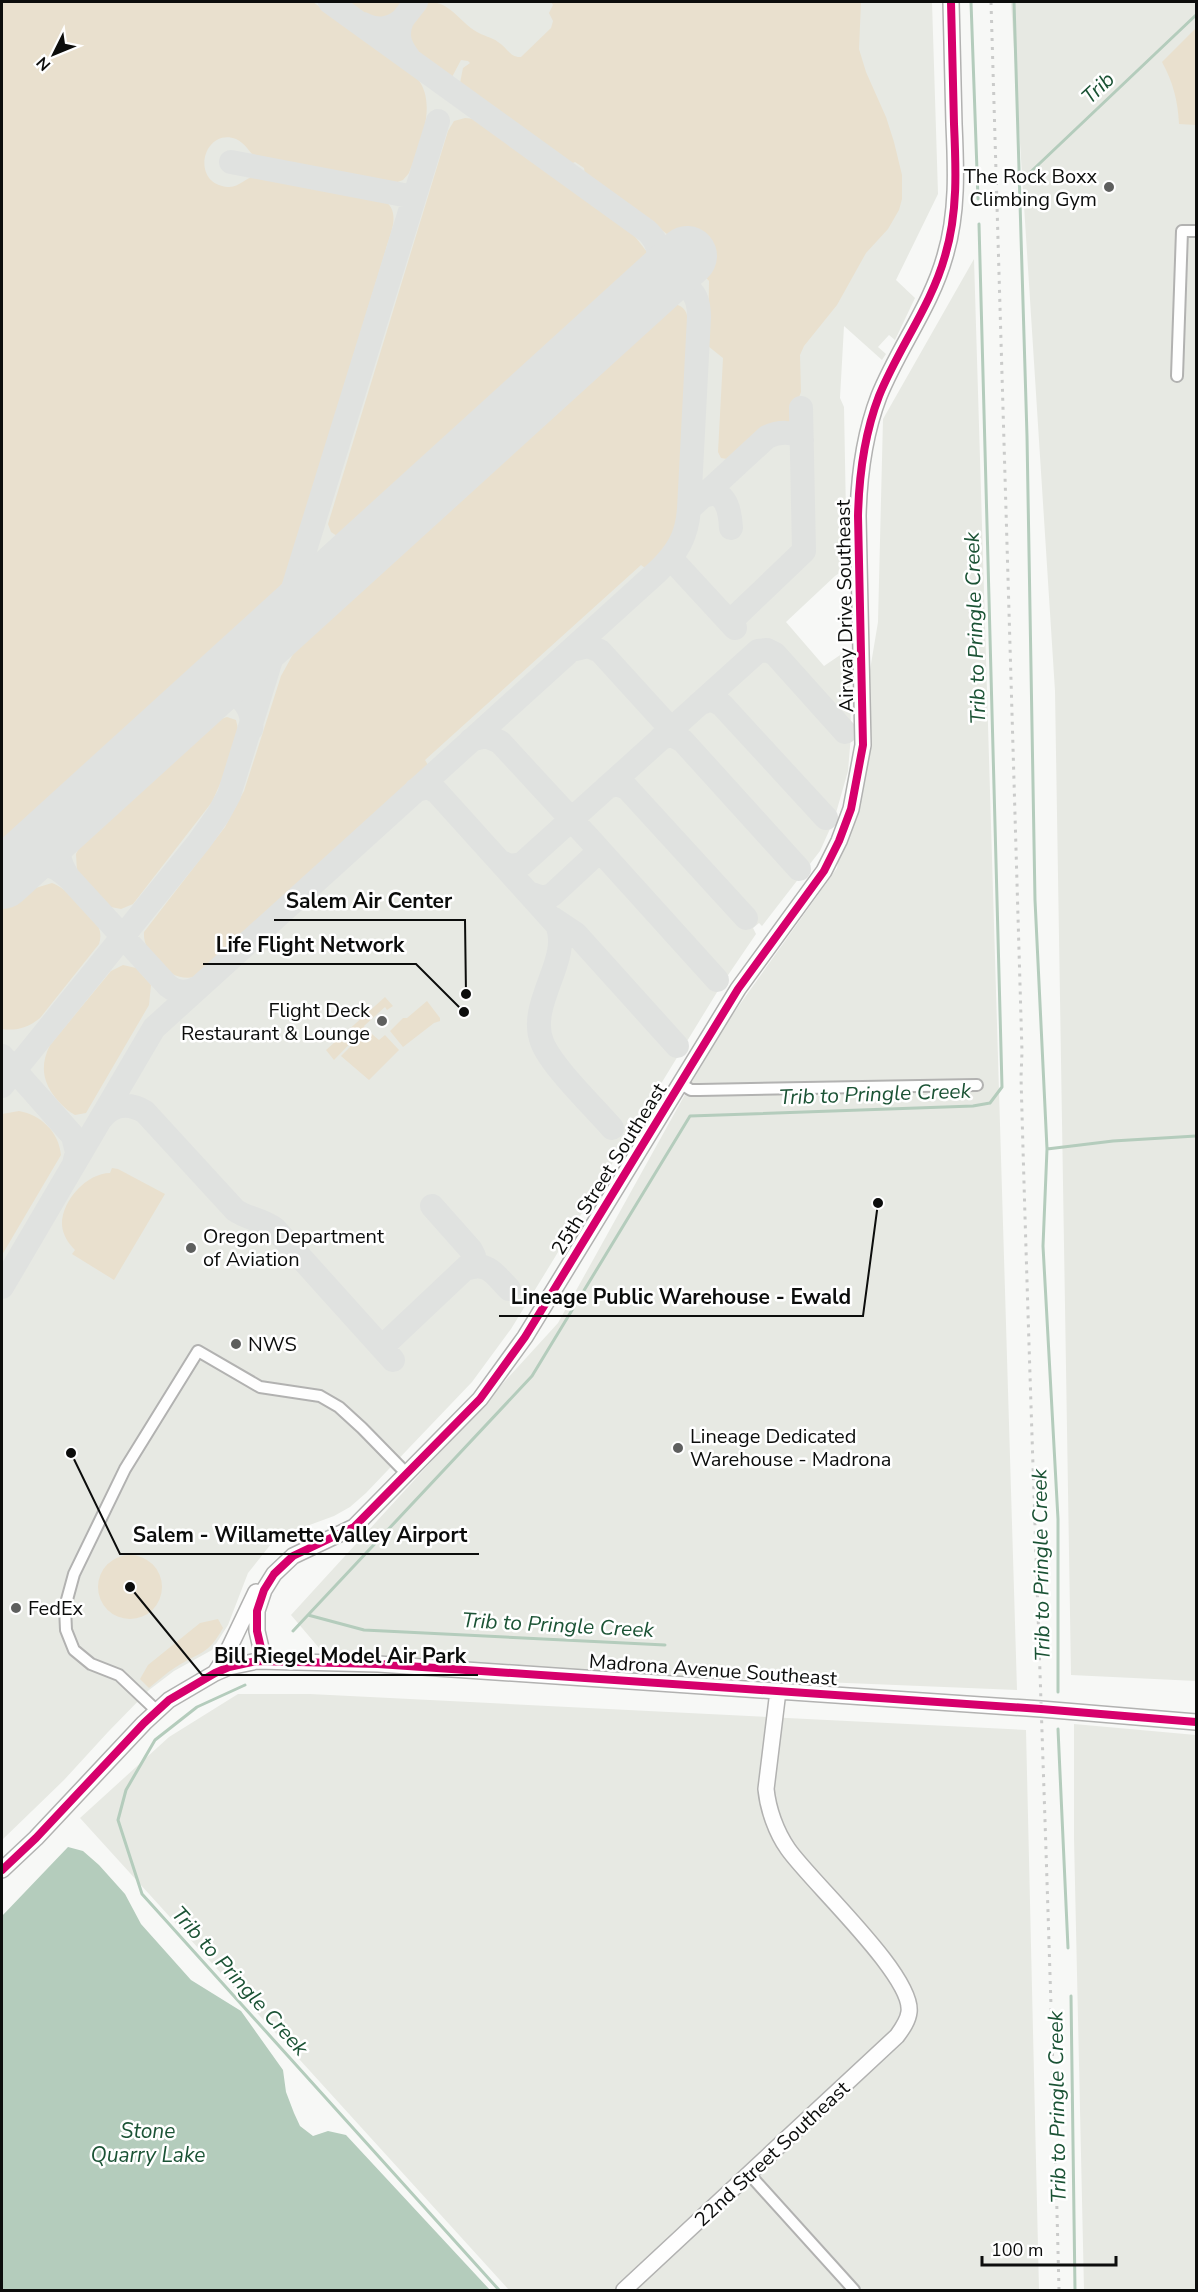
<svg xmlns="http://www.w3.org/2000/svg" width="1198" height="2292" font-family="'Nunito Sans',sans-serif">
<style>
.built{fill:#e7e9e3}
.green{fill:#e9e0ce}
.water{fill:#b4ccbc}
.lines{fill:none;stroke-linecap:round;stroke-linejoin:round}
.stream{stroke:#b4ccbc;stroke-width:3}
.taxiway{stroke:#e0e2e0;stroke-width:24}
.runway{stroke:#e0e2e0;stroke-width:60}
.street-casing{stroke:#b2b2b1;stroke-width:14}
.secondary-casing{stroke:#b2b2b1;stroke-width:18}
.street{stroke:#fefefe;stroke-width:10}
.secondary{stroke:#fefefe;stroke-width:15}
.rail{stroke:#cacbca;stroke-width:3;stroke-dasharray:3 6;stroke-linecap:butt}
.cycleway-casing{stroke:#fff;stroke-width:11}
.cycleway{stroke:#d6006c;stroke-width:8}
.poi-dot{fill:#5e5f5e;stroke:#fff;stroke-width:2}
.labels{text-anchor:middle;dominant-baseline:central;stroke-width:5;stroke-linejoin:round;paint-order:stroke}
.poi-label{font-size:20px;fill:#0c0d0c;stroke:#fff;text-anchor:start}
.street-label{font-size:20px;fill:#0c0d0c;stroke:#fff}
.water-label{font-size:21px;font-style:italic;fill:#1b5335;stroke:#fff}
.leader{fill:none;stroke:#0c0d0c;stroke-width:2}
.callout-dot{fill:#0c0d0c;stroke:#fff;stroke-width:2}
.callout-label{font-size:21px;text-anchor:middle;font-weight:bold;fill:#0c0d0c;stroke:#fff;stroke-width:5;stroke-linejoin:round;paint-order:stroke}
</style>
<rect width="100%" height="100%" fill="#f7f8f6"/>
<path class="built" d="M 2,2 L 932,2 L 938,194 L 896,280 L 915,298 L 895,340 L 889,335 L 878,347 L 886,354 L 882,360 L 844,326 L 840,398 L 844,407 L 847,568 L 835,576 L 786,622 L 824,666 L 849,649 L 851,735 L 848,771 L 834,820 L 820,851 L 762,926 L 759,923 L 753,928 L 756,934 L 722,984 L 511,1329 L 472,1382 L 366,1493 L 350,1507 L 334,1516 L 285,1534 L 271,1544 L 248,1573 L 228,1625 L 212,1650 L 174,1671 L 149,1690 L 108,1732 L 64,1780 L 2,1840 Z
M 1011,2 L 1196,2 L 1196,1681 L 1071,1675 L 1055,691 Z
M 974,259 L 1017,1690 L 331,1662 L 291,1615 L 558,1323 L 718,1035 L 837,868 L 878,622 L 883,419 Z
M 238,1694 L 310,1694 L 1026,1730 L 1039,2290 L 509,2290 L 80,1818 L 169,1737 Z
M 1074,1724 L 1196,1735 L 1196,2290 L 1084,2290 L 1074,1838 Z"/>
<path class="green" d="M 2,2 L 313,2 L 417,78 C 438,103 420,146 409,173 L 403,180 L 392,184 L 260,161 C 250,155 247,144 236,139 C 203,127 189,184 228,187 C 239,188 246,177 257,176 L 382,199 C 402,210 391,232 386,249 L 288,569 L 278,594 L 268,609 L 2,851 Z
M 347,2 L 402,2 C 382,31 371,19 347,2 Z
M 429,2 C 449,1 460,22 477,32 C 483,36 492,37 498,42 C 507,47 510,58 521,57 L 551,28 L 553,21 L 549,13 L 553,5 L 551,2 L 861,2 L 859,49 L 866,72 L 886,117 L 894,142 L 902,175 L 902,199 L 899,210 L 888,229 L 866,253 L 837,305 L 804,346 L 800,355 L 801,392 L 796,405 L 793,425 L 789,429 C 764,427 749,443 733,460 L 721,458 L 718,452 L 723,358 L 708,346 L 709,281 L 667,234 L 585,174 L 584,168 L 575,162 L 571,164 L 460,83 L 463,68 L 470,63 L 468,61 L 461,60 L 452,77 C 415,51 390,45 429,2 Z
M 1196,28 L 1196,125 L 1179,124 C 1178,101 1173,82 1162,62 Z
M 465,118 L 475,119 L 633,234 L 647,252 L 646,262 L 640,271 L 350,535 L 337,536 L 331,532 L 328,524 L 448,131 L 454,121 Z
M 668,304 C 680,303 687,308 688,320 L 678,515 C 675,540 663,552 645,568 L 641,565 L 425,760 L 428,765 L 194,977 C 171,983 142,954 144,932 L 225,827 L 244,791 L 281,676 L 308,627 L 654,314 Z
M 227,717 L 236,720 L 238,729 L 224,775 L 212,802 L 133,904 L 121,909 L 111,907 L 77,871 L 76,854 L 90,826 L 200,726 Z
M 52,883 C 65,887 90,913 98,926 C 101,932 101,938 99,944 L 40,1018 C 28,1028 16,1031 2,1029 L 2,906 L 16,894 Z
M 123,965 L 136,968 L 151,985 L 149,1005 L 86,1113 L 75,1115 C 69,1112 65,1108 60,1103 C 43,1085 39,1067 50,1045 L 111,971 Z
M 385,997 L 393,1006 L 387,1010 L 385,1007 L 364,1026 L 365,1028 L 334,1060 L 326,1050 Z
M 427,1001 L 440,1018 L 440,1021 L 434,1023 L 403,1047 L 390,1031 L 403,1018 L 407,1018 Z
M 367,1030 L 379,1040 L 385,1035 L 399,1050 L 369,1080 L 341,1056 Z
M 19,1111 C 41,1115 59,1132 61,1155 L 2,1255 L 2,1114 Z
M 112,1168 L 118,1169 L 165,1194 L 114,1280 L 72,1254 L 75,1250 C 68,1243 63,1235 62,1225 C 61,1201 87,1173 110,1173 Z
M98 1587a32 32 0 1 1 64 0a32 32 0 1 1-64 0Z
M 218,1619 L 223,1628 C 207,1656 201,1651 176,1667 C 166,1673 158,1681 149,1688 L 140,1679 L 148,1665 L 200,1623 Z"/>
<path class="water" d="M 68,1847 L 83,1851 L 99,1865 L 125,1894 L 141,1924 L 191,1980 L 241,2011 L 283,2070 L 286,2092 L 294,2113 L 300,2126 L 313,2136 L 328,2131 L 346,2135 L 490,2290 L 2,2290 L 2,1916 Z"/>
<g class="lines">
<path class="stream" d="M 971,2 L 978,199
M 1014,2 L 1027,436 L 1035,900 L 1047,1149 L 1043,1246 L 1058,1519 L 1058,1692
M 1019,183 L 1196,15
M 1047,1149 L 1113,1141 L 1196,1136
M 308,1615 L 532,1376 L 690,1116 L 973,1106 L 990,1103 L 1002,1087 L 979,224
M 293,1631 L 308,1615 L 364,1630 L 665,1645
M 245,1685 L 197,1707 L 155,1740 L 126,1790 L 118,1820 L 142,1894 L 499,2290
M 1058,1729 L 1068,1948
M 1071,1996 L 1075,2290"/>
<path class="taxiway" d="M 402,20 L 416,2
M 363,24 C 377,31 389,30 402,20 C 396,35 399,45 409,58
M 231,162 L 414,197
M 698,499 C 724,483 730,508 731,528
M 689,509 L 767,437 C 778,432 794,430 802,440
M 664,565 L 670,563 L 676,564 L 735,628
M 724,616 L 729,618 L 735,617 L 804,551 L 801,408
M 571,650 L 588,646 L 600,651 L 681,740
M 196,702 C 202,699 206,695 213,693 C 236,685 255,707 251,729
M 699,704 L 711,699 L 722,705 L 826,818
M 661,738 L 672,735 L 683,741 L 799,869
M 471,740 L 486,736 L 500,742 L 595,845 L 596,850 L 594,856 L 552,895 L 543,898 L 531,894
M 607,787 L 617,784 L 627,788 L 746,918
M 416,790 L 428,787 L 437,792 L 557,925 C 572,959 527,1004 542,1042 C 551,1066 594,1107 612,1128
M 595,845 L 717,980
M 501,862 L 510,866 L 522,864 L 758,651 L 767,650 L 775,654 L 845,732
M 5,875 C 31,864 44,855 69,878 L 168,986 C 178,994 188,993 199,987
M 69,878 C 58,863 54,844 63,827 C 67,821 72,818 75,812
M 552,918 L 576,934 L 677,1046
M 2,1056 L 73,1136 L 77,1152 L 74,1164
M 2,1086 L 199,842 L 218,815 L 229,795 L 438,121
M 101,1119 C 112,1104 129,1102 145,1112 L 235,1210 C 247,1219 263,1219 275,1229 L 393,1360
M 469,1268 C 488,1261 497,1277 509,1289
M 2,1287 L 154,1028 L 657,572 C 677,553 687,537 689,509 L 699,317 C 699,286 683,282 656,284 C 660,265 663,245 647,231 L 330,2
M 382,1347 L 472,1262 L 474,1256 L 471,1250 L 432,1206"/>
<path class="runway" d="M 2,879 L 687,256"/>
<g class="street-casing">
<path id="street" d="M 1177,376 L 1182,231 L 1196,231
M 681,1084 L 691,1090 L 699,1090 L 977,1085
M 157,1711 L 119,1675 L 91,1664 L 74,1650 L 66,1630 L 65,1607 L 74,1574 L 125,1469 L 198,1351 L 260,1387 L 320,1396 L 339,1407 L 362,1428 L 407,1474
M 750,2175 L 854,2290"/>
</g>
<g class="secondary-casing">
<path id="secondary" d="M 264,1661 L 257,1631 L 257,1611 L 264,1590 L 274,1574 L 293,1556 L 354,1527 L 480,1399 L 525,1337 L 738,989 L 824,871 L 839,841 L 851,809 L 863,745 L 858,516 C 859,474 864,435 879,396 C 899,347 931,306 945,256 C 958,213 956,168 954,124 C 953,83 952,42 951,2
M 215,1673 L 223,1661 L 256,1592
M 2,1870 L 36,1838 L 144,1723 L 169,1700 L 215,1673 L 229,1667 L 257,1661 L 378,1664 L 1041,1709 L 1196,1722
M 624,2290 L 897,2036 C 902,2029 908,2021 909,2012 C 914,1976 810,1881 788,1849 C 776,1832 768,1809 766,1789 L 778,1691"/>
</g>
<use href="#street" class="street"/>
<use href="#secondary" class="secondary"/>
<path class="rail" d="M 991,2 L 1022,1052 L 1021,1077 C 1032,1481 1049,1886 1059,2290"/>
<g class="cycleway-casing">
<path id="cycleway" d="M 264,1661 L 257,1631 L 257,1611 L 264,1590 L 274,1574 L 293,1556 L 354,1527 L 480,1399 L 525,1337 L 738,989 L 824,871 L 839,841 L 851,809 L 863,745 L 858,516 C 859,474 864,435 879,396 C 899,347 931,306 945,256 C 958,213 956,168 954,124 C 953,83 952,42 951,2
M 2,1870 L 36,1838 L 144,1723 L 169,1700 L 215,1673 L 229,1667 L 257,1661 L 378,1664 L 1041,1709 L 1196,1722"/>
</g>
<use href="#cycleway" class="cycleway"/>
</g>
<g class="poi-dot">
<circle cx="1109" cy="187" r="6"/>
<circle cx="382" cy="1021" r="6"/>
<circle cx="191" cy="1248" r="6"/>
<circle cx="236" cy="1344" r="6"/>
<circle cx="678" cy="1448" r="6"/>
<circle cx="16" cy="1608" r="6"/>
</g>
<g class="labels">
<g class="poi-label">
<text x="1097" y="176" text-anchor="end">The Rock Boxx<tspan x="1097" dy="23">Climbing Gym</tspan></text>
<text x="370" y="1010" text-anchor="end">Flight Deck<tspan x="370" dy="23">Restaurant &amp; Lounge</tspan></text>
<text x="203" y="1236">Oregon Department<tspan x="203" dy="23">of Aviation</tspan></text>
<text x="248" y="1344">NWS</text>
<text x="690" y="1436">Lineage Dedicated<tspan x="690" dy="23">Warehouse - Madrona</tspan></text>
<text x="28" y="1608">FedEx</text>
</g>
<g class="street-label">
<text transform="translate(845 606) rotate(-91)">Airway Drive Southeast</text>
<text transform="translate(609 1169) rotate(-58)">25th Street Southeast</text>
<text transform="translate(713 1670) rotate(4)">Madrona Avenue Southeast</text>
<text transform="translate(772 2154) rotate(-43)">22nd Street Southeast</text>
</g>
<g class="water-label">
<text transform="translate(1098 88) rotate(-43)">Trib</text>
<text transform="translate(975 628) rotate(-92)">Trib to Pringle Creek</text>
<text transform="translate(875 1094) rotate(-2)">Trib to Pringle Creek</text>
<text transform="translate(1041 1565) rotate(-91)">Trib to Pringle Creek</text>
<text transform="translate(558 1625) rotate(3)">Trib to Pringle Creek</text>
<text transform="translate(240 1981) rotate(48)">Trib to Pringle Creek</text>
<text transform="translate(1057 2107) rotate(-91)">Trib to Pringle Creek</text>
<text x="148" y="2131">Stone<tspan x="148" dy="24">Quarry Lake</tspan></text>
</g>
</g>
<path class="leader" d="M466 994L465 920H274M464 1012L416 964H203M878 1203L863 1316H499M71 1453L120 1554H479M130 1587L202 1675H478"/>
<g class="callout-dot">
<circle cx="466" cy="994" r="6"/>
<circle cx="464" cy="1012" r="6"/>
<circle cx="878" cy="1203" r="6"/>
<circle cx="71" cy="1453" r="6"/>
<circle cx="130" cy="1587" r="6"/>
</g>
<g class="callout-label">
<text x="369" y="908">Salem Air Center</text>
<text x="310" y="952">Life Flight Network</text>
<text x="681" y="1304">Lineage Public Warehouse - Ewald</text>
<text x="300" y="1542">Salem - Willamette Valley Airport</text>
<text x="340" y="1663">Bill Riegel Model Air Park</text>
</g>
<rect width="1198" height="2292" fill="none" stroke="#0c0d0c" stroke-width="6"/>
<g transform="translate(54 54) rotate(227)" stroke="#ffffff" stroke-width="4.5" paint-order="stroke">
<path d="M0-4.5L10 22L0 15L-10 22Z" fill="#0c0d0c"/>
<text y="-9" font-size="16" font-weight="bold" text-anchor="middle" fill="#0c0d0c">N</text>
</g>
<path d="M982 2256v9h134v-9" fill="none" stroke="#0c0d0c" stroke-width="3"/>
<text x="991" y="2256" font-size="18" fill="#0c0d0c" stroke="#ffffff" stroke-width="4.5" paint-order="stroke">100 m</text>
</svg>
